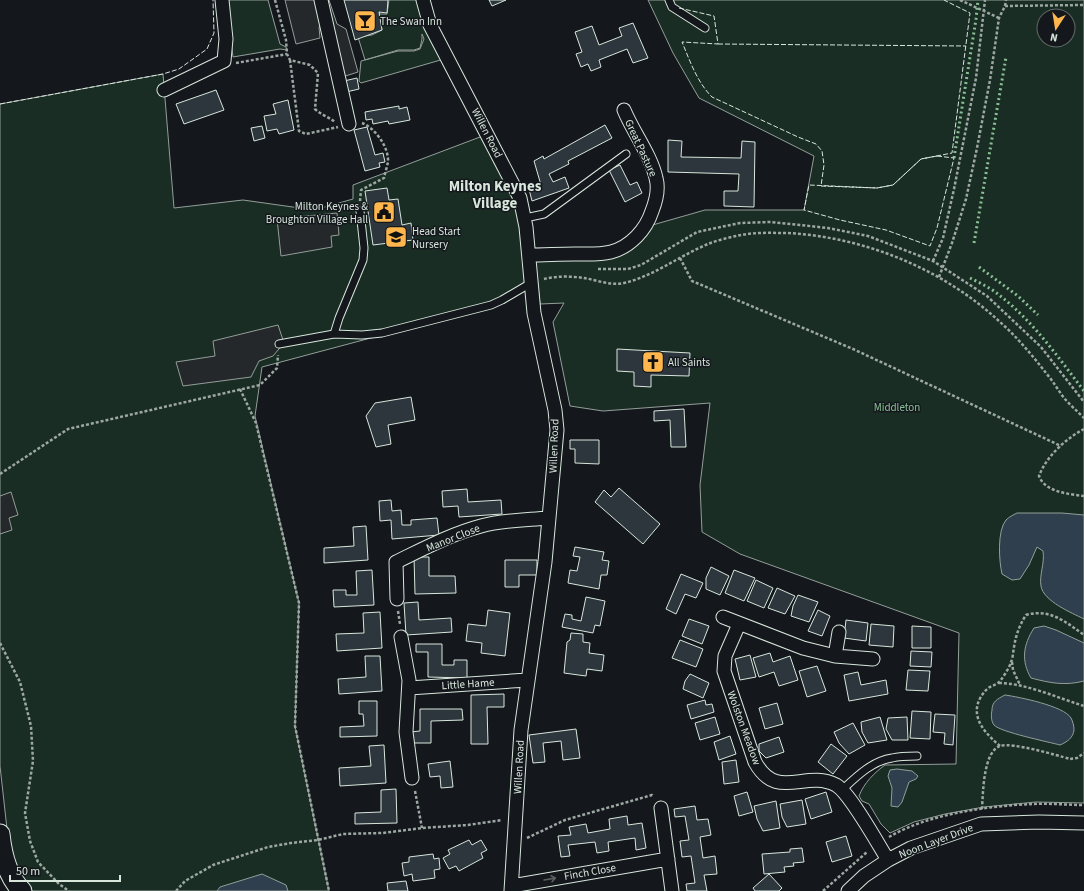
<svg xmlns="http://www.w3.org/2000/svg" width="1084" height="891" font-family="'Source Sans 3',sans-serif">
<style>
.green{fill:#1a2d24;stroke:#939e99;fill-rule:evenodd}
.parking{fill:#24282b;stroke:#939e99}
.water{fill:#2f3f4d;stroke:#939e99}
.building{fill:#2c363c;stroke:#d8e6dc}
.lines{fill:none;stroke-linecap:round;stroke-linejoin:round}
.lane-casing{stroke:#d8e6dc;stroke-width:9}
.street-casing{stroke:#d8e6dc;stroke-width:15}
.secondary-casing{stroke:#d8e6dc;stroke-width:21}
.path{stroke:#9da8a2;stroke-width:2.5;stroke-dasharray:3 2;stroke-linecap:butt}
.lane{stroke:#14181c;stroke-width:7}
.street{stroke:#14181c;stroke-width:13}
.secondary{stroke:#14181c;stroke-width:19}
.hedge{stroke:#8ac095;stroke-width:3;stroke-dasharray:2 3;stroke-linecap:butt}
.fence{stroke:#d8e6dc;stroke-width:1;stroke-dasharray:5 2;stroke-linecap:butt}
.oneway{stroke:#59605f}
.labels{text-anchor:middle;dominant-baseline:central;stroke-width:3;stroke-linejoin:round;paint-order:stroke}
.poi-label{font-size:11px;fill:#d8e6dc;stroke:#14181c;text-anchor:start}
.street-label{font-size:11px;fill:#d8e6dc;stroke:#14181c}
.park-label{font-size:11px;fill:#8ac095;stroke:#14181c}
.district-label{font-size:15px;font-weight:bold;fill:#d8e6dc;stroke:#14181c}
</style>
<rect width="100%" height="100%" fill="#14181c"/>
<path class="green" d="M 225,0 L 268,0 L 280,44 L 286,47 L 287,50 L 280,49 L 233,57 Z
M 389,0 L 420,0 L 444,59 L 361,83 L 359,81 L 361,61 L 398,51 L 414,51 L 420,49 L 424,39 L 422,34 L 422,39 L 420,48 L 414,50 L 398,50 L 365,60 L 358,37 L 372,35 L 382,30 L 379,12 L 380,14 L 387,14 Z
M 648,0 L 1084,0 L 1084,803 L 1036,802 L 984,807 L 945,814 L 914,822 L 890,833 L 881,824 L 869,804 L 862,801 L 859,796 C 864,783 874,773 885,765 L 956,764 L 959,633 L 740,554 L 702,532 L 700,485 L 710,403 L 603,411 L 570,406 L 553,322 L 564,303 L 540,304 L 535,259 L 597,258 L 649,226 L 705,210 L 804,210 L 814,156 L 699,98 L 673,53 ZM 1044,16 L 1068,16 L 1068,40 L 1044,40 Z
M 163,74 L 174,208 L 243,200 L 314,210 L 353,199 L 353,185 L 488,134 L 522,207 L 531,283 L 487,307 L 262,367 L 255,416 L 299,603 L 295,726 L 329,891 L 32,891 L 20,878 L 8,838 L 0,766 L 0,104 Z"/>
<path class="parking" d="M 285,0 L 329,0 L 337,24 L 346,29 L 358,72 L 339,78 L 324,26 L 319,27 L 320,38 L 296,44 Z
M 337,213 L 339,235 L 331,236 L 332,247 L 281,256 L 277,219 Z
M 278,325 L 284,343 L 273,356 L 259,361 L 251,377 L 183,386 L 176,362 L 215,356 L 213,341 Z
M 11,492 L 18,515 L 9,518 L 12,530 L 0,534 L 0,496 Z"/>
<path class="water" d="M 1017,513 L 1062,513 L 1084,515 L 1084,619 C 1072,613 1043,601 1041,586 C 1039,575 1045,563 1043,551 L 1037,547 L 1029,565 L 1020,579 L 1012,580 L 1002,574 C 999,561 997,531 1006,520 C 1009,517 1013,515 1017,513 Z
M 1044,626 L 1056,630 L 1084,643 L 1084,681 C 1065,686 1050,683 1031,678 C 1021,661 1023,645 1034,628 Z
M 1005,695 C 1019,697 1064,706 1071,718 C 1073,722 1074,726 1074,730 C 1073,738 1067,742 1060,745 C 1049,742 1000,732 994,725 C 991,721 991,715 992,710 C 992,702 997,699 1005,695 Z
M 897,769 L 912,771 L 918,776 L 916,779 L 909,782 L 902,802 L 898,807 L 891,806 L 892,788 L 888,776 L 890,770 Z
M 262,874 L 286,885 L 288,891 L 217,891 L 220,887 Z"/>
<path class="building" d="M 344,0 L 388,0 L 387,13 L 379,12 L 382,30 L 355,40 Z
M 489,0 L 506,0 L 492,6 Z
M 633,23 L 648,58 L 633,63 L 627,49 L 599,60 L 601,67 L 591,71 L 588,64 L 581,67 L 576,54 L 582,52 L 575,32 L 592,26 L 599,45 L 622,36 L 619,28 Z
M 357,78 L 359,89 L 346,92 L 344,81 Z
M 216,90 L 224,110 L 184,124 L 176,104 Z
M 288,100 L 294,130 L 279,134 L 277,129 L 267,131 L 264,116 L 276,114 L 273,104 Z
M 399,106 L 399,109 L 407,107 L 410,120 L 389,124 L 388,121 L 373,124 L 372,119 L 366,120 L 365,112 Z
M 605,125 L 612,138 L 568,161 L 569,164 L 549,174 L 553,182 L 565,177 L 569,188 L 532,201 L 529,189 L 541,185 L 534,161 L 543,156 L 544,159 Z
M 262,126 L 265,138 L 254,141 L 251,128 Z
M 367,127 L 375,155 L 383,153 L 385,162 L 379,163 L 380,167 L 365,171 L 354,130 Z
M 668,140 L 682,141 L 681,157 L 741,158 L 742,141 L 755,142 L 754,207 L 724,206 L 724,191 L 738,191 L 739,174 L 668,172 Z
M 620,165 L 630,185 L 637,182 L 642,193 L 625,202 L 609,170 Z
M 387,188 L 389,200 L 398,199 L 402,225 L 411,223 L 413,240 L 373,245 L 365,191 Z
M 617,349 L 690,353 L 689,376 L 651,375 L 651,387 L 634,386 L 634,372 L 617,371 Z
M 411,397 L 415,420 L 388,425 L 391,444 L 376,447 L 366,416 L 375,403 Z
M 684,409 L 686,447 L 671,447 L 670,420 L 654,421 L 654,411 Z
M 570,440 L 599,440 L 599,464 L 575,463 L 575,449 L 570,449 Z
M 619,488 L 660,524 L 643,544 L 595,502 L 604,490 L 611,497 Z
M 467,489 L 468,502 L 501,500 L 502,514 L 459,517 L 458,506 L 443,507 L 442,491 Z
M 391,500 L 392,511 L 401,510 L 402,525 L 411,525 L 411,520 L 437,518 L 439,535 L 392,539 L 391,520 L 380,521 L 379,501 Z
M 366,526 L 368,560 L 324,563 L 324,548 L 354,546 L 353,527 Z
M 575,547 L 604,552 L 602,560 L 609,561 L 607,575 L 601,575 L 599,589 L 568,583 L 570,570 L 577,571 L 580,557 L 573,556 Z
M 414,557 L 429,557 L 429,576 L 455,576 L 456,593 L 415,594 Z
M 505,560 L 537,560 L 537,575 L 519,575 L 519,587 L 505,587 Z
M 711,567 L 729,576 L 720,595 L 706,589 L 706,578 Z
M 372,570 L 374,605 L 334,607 L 333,590 L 346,590 L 346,595 L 357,595 L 356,571 Z
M 734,570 L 755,578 L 744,601 L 725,593 Z
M 681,574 L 703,583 L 696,598 L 685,594 L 676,614 L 666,609 Z
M 756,580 L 773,588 L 764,608 L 747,601 Z
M 777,588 L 795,596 L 785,614 L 768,608 Z
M 798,595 L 818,602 L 809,622 L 791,616 L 793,606 Z
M 586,597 L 605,601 L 600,626 L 595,625 L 593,633 L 562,627 L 565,614 L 572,615 L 572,619 L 581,621 Z
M 418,602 L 419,620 L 451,618 L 452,632 L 406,635 L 404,603 Z
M 488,610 L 510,613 L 505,656 L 481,653 L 482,643 L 466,641 L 468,624 L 486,626 Z
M 818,610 L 830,616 L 822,636 L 808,631 Z
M 380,612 L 382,648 L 337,651 L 336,634 L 364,633 L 363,613 Z
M 689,619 L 709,626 L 702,644 L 682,636 Z
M 846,620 L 868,623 L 866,641 L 844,638 Z
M 871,624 L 894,626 L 893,647 L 869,645 Z
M 912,626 L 931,627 L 931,648 L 912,648 Z
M 571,633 L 583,634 L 583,642 L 590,643 L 589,653 L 604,655 L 602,671 L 587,669 L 586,676 L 564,673 L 567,642 L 570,640 Z
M 680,640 L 703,649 L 696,667 L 672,658 Z
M 416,644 L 442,644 L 442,665 L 454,665 L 454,660 L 467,660 L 467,678 L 428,677 L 428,652 L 416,652 Z
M 911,651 L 932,652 L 931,667 L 910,666 Z
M 770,653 L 773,662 L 790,656 L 798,680 L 779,686 L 774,672 L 759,677 L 753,658 Z
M 750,655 L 756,677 L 740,680 L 735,659 Z
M 365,656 L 380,656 L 382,691 L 339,694 L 338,679 L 366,677 Z
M 817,666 L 826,691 L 807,697 L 799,671 Z
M 908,670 L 930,671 L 928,691 L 906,690 Z
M 858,672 L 861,685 L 886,680 L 888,694 L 849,701 L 844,675 Z
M 690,674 L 709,683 L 703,698 L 683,689 L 685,681 Z
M 504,694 L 504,707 L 487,707 L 488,744 L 471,744 L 471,695 Z
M 705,700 L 706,705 L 712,704 L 714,712 L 691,719 L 687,705 Z
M 359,701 L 377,701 L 377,736 L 340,737 L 340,727 L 364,726 L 363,714 L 359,714 Z
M 777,703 L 783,724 L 765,729 L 759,708 Z
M 420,709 L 462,709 L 463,720 L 431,721 L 431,743 L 410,743 L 410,732 L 420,731 Z
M 912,711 L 931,712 L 930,739 L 910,738 Z
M 935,714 L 955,715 L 953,745 L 944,744 L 945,733 L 933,732 Z
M 715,717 L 720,734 L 700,740 L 695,723 Z
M 880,717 L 887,740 L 868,743 L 862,732 L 861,722 Z
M 907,717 L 908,740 L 892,740 L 886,729 L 888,718 Z
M 853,723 L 865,745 L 849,754 L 839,743 L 834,732 Z
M 576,729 L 580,758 L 563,760 L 561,741 L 543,743 L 545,762 L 533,763 L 529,735 Z
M 730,736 L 736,754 L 719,760 L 714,742 Z
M 779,737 L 784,752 L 766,758 L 759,751 L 759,744 Z
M 831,744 L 847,756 L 833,774 L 818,762 Z
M 384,745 L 386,783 L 340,786 L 339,768 L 371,766 L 369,746 Z
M 736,760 L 739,782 L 724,784 L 722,762 Z
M 450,761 L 453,787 L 441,788 L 440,776 L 430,777 L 428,764 Z
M 396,789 L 397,823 L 355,824 L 355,813 L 381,812 L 381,790 Z
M 747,792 L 753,812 L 739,816 L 734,796 Z
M 826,792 L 832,812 L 811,819 L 805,799 Z
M 802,800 L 806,824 L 787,827 L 782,817 L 780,804 Z
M 776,801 L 780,828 L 763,831 L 757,819 L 754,806 Z
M 695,806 L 697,820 L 708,819 L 711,835 L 700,837 L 703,858 L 715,856 L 717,874 L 704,875 L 707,891 L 687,891 L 686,884 L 695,883 L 691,856 L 682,857 L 680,841 L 689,840 L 685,816 L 675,817 L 674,809 Z
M 627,816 L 628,825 L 642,823 L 646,848 L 636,850 L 635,838 L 608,842 L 609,851 L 597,853 L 595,842 L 568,845 L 570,856 L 561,857 L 558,836 L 571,835 L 569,827 L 586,824 L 588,833 L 610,829 L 609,819 Z
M 846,836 L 852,856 L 832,862 L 826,842 Z
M 469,840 L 472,845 L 481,840 L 487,850 L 481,853 L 483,858 L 459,871 L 456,866 L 449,869 L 443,858 L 450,854 L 448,850 Z
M 802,848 L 804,862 L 793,863 L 794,866 L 784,867 L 785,872 L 764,874 L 762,854 L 790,852 L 790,849 Z
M 433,854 L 434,859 L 439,858 L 440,869 L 434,870 L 435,878 L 413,881 L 412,874 L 404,876 L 402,863 L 409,862 L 409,857 Z
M 769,874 L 782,888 L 779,891 L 755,891 L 753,888 Z
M 406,881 L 408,891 L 388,891 L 387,883 Z"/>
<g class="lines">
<g class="lane-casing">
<path id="lane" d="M 669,0 L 672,7 L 705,28
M 525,218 L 544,214 L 626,154
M 334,334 L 339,318 L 363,260 L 364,248 L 360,211
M 279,344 L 334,334 L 362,335 L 382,333 L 491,305 L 502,300 L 531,283
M 842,790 C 857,776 872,761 892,758 C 900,756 909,756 917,756"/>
</g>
<g class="street-casing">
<path id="street" d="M 321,0 L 349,124
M 423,0 L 430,25 L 520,198 L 526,227 L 534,313 L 555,410 L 557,430 L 545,562 L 521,730 L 511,891
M 164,90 L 224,61 L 226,39 L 222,0
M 529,255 C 544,255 559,254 574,254 C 586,254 599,255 611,252 C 630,247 646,230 652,211 C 656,201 659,189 656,178 C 651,155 633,132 624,110
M 397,599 L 396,562 C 423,549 451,534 481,526 C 503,520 526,520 548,518
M 723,617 L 803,648 L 835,656 L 873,659
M 739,624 L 725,656 L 724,671 L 755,762 C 777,802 805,769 836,785 C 850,793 878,844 888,860
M 401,637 L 409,680 L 406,732 L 412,778
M 835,656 L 839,632
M 409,688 L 527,680
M 661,808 L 672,891
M 512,886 L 668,859
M 848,891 L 864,876 L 888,860 L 911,848 L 981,824 L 1039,822 L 1084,823"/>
</g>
<g class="secondary-casing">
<path id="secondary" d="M 0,834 C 2,854 7,876 22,891"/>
</g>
<path class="path" d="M 275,0 L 286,40 L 287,54 L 290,60 L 310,65 L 318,73 L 315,109 C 321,115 329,117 335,122
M 960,0 L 999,18
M 1005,6 L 1006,0
M 290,60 L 299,131 L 306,134 L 338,127
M 236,63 L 287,54
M 360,201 L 361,190 L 384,178 C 385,173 387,167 388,162 C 389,147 375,128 362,123
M 680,258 L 692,281 L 853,349 L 1061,446
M 933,261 L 943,238 L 954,189 L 976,78 L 985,0
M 598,269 L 628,269 L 641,265 L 697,232 L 740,223 L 771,222 L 828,228 L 868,236 L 933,261 L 987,296 L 1041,347 L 1084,402
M 939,277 L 952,243 L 966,199 L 977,148 L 990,80 L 999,18 L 1005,6 L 1084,5
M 544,279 C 556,276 571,276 584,278 C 597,280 610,286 624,283 C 654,276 679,256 708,244 C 718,240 730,237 741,235 C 756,232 772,233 787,233 C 865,237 943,269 1000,322 C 1017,337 1032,355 1046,373 C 1053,381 1058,390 1064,398 C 1070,405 1077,411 1084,418
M 240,389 L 256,423 L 299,603 L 295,726 L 329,891
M 1084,429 C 1065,439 1046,457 1039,476 C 1045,492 1068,494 1084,496
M 0,474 L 68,429 L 260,385 L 277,368 L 278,355
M 398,611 L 400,624
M 0,643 L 20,682 L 31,726 L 33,761 L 25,813 L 30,841 L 38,862 L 59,884 L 69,891
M 1012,662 L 1013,670 L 1020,685
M 999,683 C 1025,683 1058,698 1084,706
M 1000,746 C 981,730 966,711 987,689 C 990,686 994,686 998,683 C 1001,681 1010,667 1011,662 C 1013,658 1013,652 1014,647 C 1016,635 1019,626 1026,615 C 1049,608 1066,622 1084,635
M 415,791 L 422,828
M 982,809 C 983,794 983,752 1000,746 C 1012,742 1056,755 1070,759 L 1077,758 L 1084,753
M 889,837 C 928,814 987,806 1032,804 C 1049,803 1067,805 1084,805
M 527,838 L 565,820 L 652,795 L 653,797
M 176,891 L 185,881 L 213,865 L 268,847 L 291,843 L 318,840 L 343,834 L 383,833 L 422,828 L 468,825 L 502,820
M 823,891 L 867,852"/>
<use href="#lane" class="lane"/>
<use href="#street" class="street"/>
<use href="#secondary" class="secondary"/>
<path class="hedge" d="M 954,158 L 976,19 L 978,0
M 974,243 L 1006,57
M 979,267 L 1018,296 L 1038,315
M 970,278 C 980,283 991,288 999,295 C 1033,321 1058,357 1084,391"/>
<path class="fence" d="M 679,8 L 714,16 L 718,44 L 682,42 C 690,61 697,82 712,97 L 798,137 L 816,144 L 822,151 L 824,165 L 821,186 L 877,188 L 893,185 L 921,159 L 952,153 L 970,13 L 944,0
M 718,44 L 966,46
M 0,104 L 163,74 L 179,69 L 207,49 L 214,33 L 213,0
M 937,156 L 954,158 L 937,228 L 930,246 L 886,230 L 840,220 L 804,210 L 809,185 L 877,188 L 893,185 L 921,159 Z"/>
</g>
<defs><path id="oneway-shaft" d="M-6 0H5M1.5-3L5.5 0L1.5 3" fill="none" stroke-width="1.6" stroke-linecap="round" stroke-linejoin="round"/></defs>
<use class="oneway" href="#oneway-shaft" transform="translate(550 879) rotate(-10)"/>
<defs>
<g id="bar-square" transform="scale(1.15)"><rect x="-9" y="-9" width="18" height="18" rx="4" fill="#ffb74d" stroke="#14181c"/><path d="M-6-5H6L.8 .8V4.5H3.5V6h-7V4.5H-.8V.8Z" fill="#111"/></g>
<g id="civic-square" transform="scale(1.15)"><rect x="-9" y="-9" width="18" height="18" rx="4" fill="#ffb74d" stroke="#14181c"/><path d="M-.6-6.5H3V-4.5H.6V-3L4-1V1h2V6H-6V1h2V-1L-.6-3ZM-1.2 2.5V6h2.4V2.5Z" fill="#111"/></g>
<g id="school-square" transform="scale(1.15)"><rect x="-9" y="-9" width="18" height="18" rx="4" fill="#ffb74d" stroke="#14181c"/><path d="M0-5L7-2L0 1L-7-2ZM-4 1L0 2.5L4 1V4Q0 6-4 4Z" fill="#111"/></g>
<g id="church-square" transform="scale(1.15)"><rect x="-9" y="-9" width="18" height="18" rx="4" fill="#ffb74d" stroke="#14181c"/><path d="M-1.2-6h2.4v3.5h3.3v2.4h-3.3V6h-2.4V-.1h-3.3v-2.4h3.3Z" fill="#111"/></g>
</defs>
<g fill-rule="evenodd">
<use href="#bar-square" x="365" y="21"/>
<use href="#civic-square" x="384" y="212"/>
<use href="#school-square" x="396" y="237"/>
<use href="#church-square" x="653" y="362"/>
</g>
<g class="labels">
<g class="poi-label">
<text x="380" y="21">The Swan Inn</text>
<text x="368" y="206" text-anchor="end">Milton Keynes &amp;<tspan x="368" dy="13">Broughton Village Hall</tspan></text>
<text x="412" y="231">Head Start<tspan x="412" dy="13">Nursery</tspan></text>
<text x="668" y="362">All Saints</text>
</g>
<g class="street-label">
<text transform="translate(487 133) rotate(63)">Willen Road</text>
<text transform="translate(641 148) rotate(65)">Great Pasture</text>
<text transform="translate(554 446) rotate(-88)">Willen Road</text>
<text transform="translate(453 538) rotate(-22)">Manor Close</text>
<text transform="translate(468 684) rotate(-4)">Little Hame</text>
<text transform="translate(744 728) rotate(70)">Wolston Meadow</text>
<text transform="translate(519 767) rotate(-87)">Willen Road</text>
<text transform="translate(936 841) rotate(-21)">Noon Layer Drive</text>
<text transform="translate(590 872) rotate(-10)">Finch Close</text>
</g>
<g class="park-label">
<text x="897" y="407">Middleton</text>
</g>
<g class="district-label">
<text x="495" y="186">Milton Keynes<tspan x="495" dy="17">Village</tspan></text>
</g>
</g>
<g transform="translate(1056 28) rotate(192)"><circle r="19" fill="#14181c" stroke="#626a69"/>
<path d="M0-3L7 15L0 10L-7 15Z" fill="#ffb74d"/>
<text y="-6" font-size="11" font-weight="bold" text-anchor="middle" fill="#d8e6dc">N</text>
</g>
<path d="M10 875v6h110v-6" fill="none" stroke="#d8e6dc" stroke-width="2"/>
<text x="16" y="875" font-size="12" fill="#d8e6dc" stroke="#14181c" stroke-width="3" paint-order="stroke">50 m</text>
</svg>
